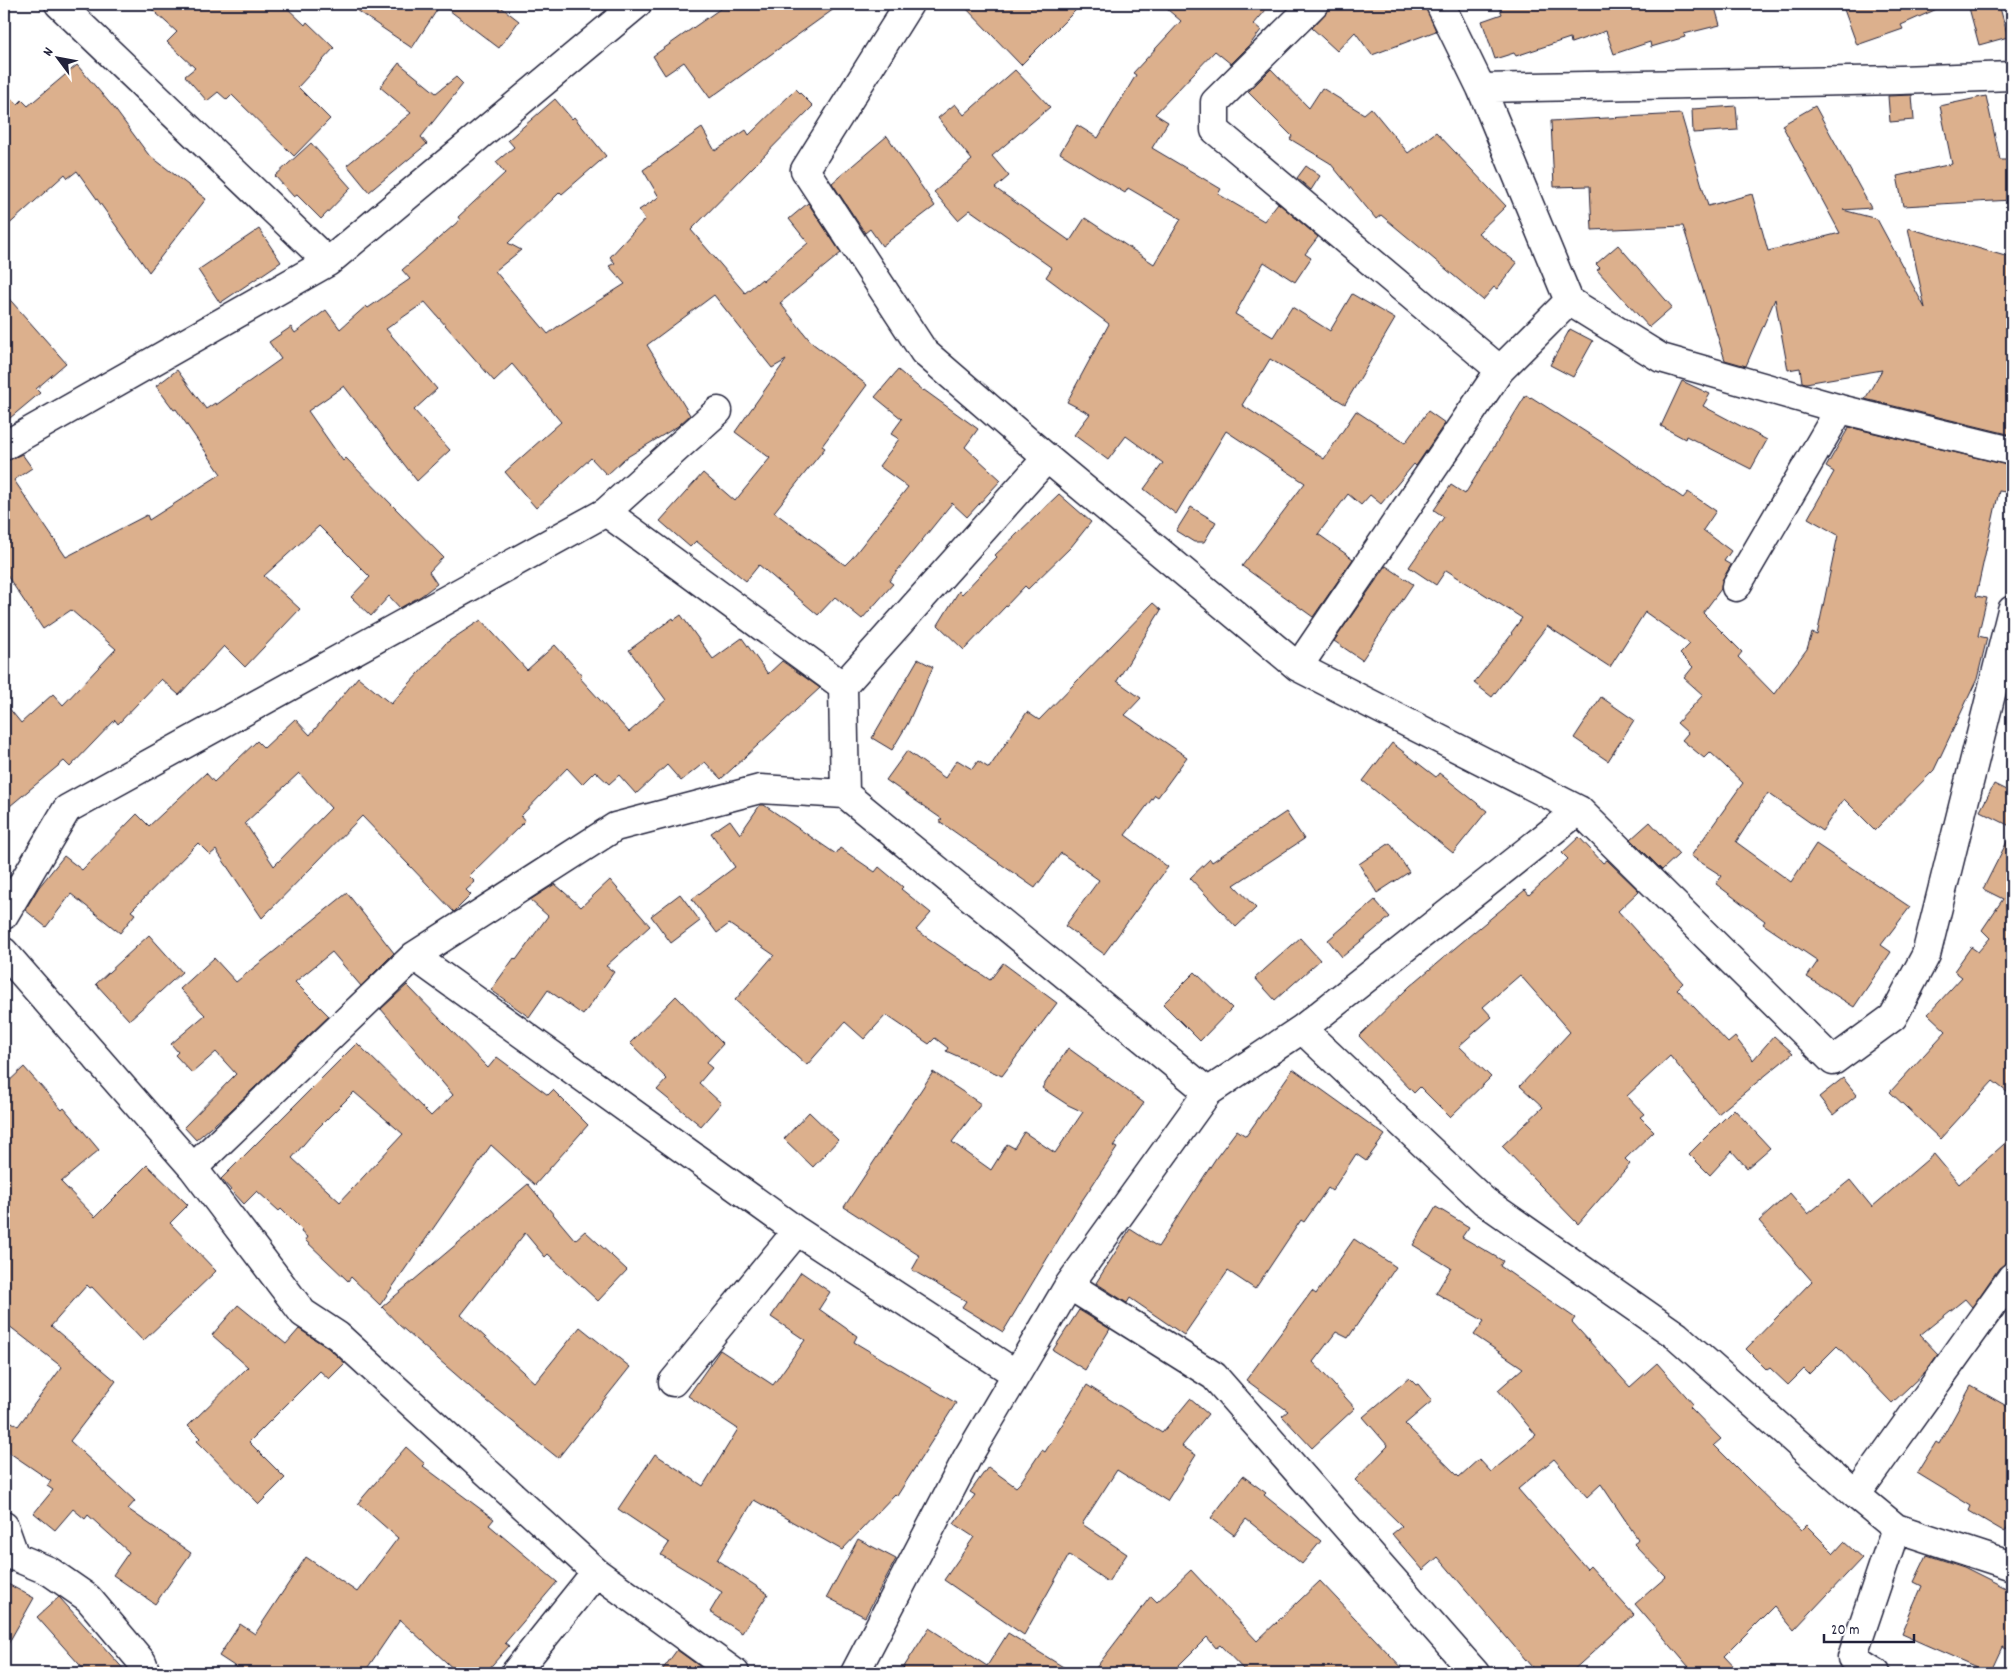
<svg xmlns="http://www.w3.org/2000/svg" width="2016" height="1677" font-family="Dekko,sans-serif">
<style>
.building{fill:#dcb08d;stroke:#22223b;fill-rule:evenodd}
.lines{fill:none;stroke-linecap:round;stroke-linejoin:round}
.street-casing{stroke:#22223b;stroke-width:31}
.street{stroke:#fff;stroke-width:28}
</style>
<rect width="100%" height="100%" fill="#fff"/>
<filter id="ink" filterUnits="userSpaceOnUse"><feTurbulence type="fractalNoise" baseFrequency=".02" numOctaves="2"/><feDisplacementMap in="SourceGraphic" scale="10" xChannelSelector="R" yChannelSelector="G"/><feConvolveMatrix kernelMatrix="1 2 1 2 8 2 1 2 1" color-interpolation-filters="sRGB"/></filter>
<g filter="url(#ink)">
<path class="building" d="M 146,4 L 283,4 L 305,25 L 307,22 L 334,48 L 298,87 L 330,119 L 294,156 L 232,95 L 227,100 L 218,92 L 207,101 L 185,76 L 195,68 L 167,42 L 177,32 Z
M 347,4 L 497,4 L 519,21 L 499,48 L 441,4 L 412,48 Z
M 727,4 L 841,4 L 710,98 L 684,62 L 665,75 L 653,56 Z
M 962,4 L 1082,4 L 1021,65 Z
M 1161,4 L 1271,4 L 1254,24 L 1261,30 L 1249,46 L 1231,64 L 1215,51 L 1155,114 L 1168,122 L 1152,148 L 1221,189 L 1218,194 L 1264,221 L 1278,203 L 1318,237 L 1305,254 L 1311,258 L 1295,282 L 1264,262 L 1235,314 L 1273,337 L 1292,307 L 1330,331 L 1352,294 L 1395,319 L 1345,404 L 1270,359 L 1242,405 L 1324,459 L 1356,411 L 1405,443 L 1428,411 L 1445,423 L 1416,466 L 1414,464 L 1381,504 L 1370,495 L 1361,505 L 1348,494 L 1318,534 L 1353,559 L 1313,617 L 1242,566 L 1305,483 L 1226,431 L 1176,514 L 1144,489 L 1163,463 L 1126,436 L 1108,460 L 1074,435 L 1090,414 L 1067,402 L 1109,324 L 1046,277 L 1052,268 L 970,210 L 958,220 L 934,192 L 972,160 L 938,118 L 955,104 L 964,115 L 1015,70 L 1050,107 L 992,156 L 1009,176 L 995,188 L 1070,241 L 1085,218 L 1154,264 L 1181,219 L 1128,188 L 1125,193 L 1060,153 L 1077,125 L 1098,138 L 1136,75 L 1133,73 L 1181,21 Z
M 1334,4 L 1425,4 L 1436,31 L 1372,55 L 1355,32 L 1337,51 L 1312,28 Z
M 1498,4 L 1714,4 L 1720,25 L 1684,34 L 1685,37 L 1651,47 L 1650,42 L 1614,54 L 1606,31 L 1571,43 L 1570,38 L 1516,56 L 1514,53 L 1495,59 L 1482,21 L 1502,14 Z
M 1842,4 L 1948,4 L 1901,25 L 1903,29 L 1857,45 Z
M 1968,4 L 1999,4 L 2008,37 L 1979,45 Z
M 399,63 L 436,93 L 456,77 L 463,84 L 421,137 L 427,144 L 369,192 L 347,165 L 411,113 L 380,87 Z
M 77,65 L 114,108 L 148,154 L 206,199 L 149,272 L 77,171 L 68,178 L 65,174 L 4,229 L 4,93 L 18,104 L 22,100 L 28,106 Z
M 1271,69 L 1309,108 L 1322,88 L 1364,114 L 1371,108 L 1408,153 L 1436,132 L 1506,206 L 1478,233 L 1517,263 L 1497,289 L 1494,287 L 1483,300 L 1381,215 L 1376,219 L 1330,163 L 1290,139 L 1292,136 L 1248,92 Z
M 796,89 L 813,106 L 691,230 L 745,293 L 762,279 L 763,281 L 808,243 L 789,219 L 808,203 L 841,253 L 780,303 L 812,343 L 867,385 L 822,446 L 825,448 L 774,512 L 845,565 L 852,558 L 908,487 L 879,466 L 899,439 L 891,434 L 902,419 L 875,397 L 898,370 L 923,391 L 924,390 L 978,429 L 965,447 L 1001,480 L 967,517 L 952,503 L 889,581 L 893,584 L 862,619 L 835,597 L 818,615 L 759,565 L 746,581 L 696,541 L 690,547 L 660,521 L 703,473 L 735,501 L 770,458 L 735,432 L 786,360 L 772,368 L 714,295 L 647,345 L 690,415 L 678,426 L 624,459 L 607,475 L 591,458 L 536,508 L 505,472 L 561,422 L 512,364 L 494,381 L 425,302 L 386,329 L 437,389 L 414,410 L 450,450 L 417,481 L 344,386 L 308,411 L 343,461 L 346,458 L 443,557 L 429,572 L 437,584 L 421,596 L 400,608 L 389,596 L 371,616 L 351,597 L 370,577 L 319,526 L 264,576 L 300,609 L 245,667 L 224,646 L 179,695 L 161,679 L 118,724 L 115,720 L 70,767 L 64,761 L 4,811 L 4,702 L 21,723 L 53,694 L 63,705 L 116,649 L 71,610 L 43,629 L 4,571 L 4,462 L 22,454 L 32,468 L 14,480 L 66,557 L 147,515 L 149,520 L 221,474 L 176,409 L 174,410 L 156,386 L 177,370 L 206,409 L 215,403 L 216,405 L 281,359 L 269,342 L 291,327 L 295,333 L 326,310 L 340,329 L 366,306 L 368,308 L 410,279 L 402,270 L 460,220 L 458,217 L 505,173 L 496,162 L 514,147 L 508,140 L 555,99 L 572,119 L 574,117 L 606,156 L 562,194 L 560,192 L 508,243 L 521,250 L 495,271 L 548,334 L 557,327 L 625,284 L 609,266 L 615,263 L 610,257 L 645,219 L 639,210 L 659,197 L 643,170 L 702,128 L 715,151 L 746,130 L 749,135 Z
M 1912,95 L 1914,120 L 1890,122 L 1888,96 Z
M 1986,96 L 2000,160 L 2012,160 L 2012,200 L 1903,206 L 1897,176 L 1952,164 L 1940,106 Z
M 1736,106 L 1738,130 L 1693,133 L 1692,109 Z
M 1815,106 L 1871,208 L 1843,210 L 1877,219 L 1925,308 L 1908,228 L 2012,258 L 2012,435 L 1865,399 L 1882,370 L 1806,383 L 1802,382 L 1800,368 L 1788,370 L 1775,299 L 1746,366 L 1725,360 L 1683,226 L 1592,230 L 1590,186 L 1554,187 L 1551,121 L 1681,114 L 1708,206 L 1752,194 L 1768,251 L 1840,233 L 1782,125 Z
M 887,136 L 935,206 L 882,246 L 870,229 L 865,233 L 832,183 Z
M 311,143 L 351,188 L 321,219 L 297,195 L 294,197 L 275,176 Z
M 1306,166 L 1320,176 L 1311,190 L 1297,178 Z
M 259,229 L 281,262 L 220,303 L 198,270 Z
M 1618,245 L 1672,307 L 1649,327 L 1597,270 L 1600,268 L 1596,264 Z
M 4,293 L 66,363 L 36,389 L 40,393 L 4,423 Z
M 1570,329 L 1593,341 L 1573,377 L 1550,365 Z
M 1682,381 L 1710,394 L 1703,406 L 1767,440 L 1751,469 L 1686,436 L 1685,439 L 1661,426 Z
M 1526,395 L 1530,398 L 1531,397 L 1614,450 L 1683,498 L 1688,492 L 1716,511 L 1703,530 L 1731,551 L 1724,561 L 1731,565 L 1722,580 L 1721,589 L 1703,613 L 1742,652 L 1738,657 L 1774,694 L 1807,649 L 1812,633 L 1817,635 L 1838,535 L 1808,518 L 1834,472 L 1826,467 L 1849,427 L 2012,466 L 2012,493 L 1999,491 L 1976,596 L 1987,598 L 1978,636 L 1987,638 L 1977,679 L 1934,770 L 1875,830 L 1844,799 L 1822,831 L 1768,793 L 1736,842 L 1791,882 L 1816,844 L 1910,907 L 1881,945 L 1891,952 L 1854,1007 L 1807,977 L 1818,961 L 1763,924 L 1765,921 L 1716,884 L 1722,876 L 1691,856 L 1743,783 L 1710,752 L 1704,758 L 1682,740 L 1688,733 L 1677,723 L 1703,695 L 1684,678 L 1693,667 L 1680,654 L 1690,644 L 1645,612 L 1610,667 L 1547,626 L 1492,697 L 1474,683 L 1512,634 L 1511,633 L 1522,618 L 1446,570 L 1436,585 L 1409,567 L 1444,517 L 1434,510 L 1451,485 L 1465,494 Z
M 1059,494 L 1091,522 L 1071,547 L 1028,589 L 1025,586 L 964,650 L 938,625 L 959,591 L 962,594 L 997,557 L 995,555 Z
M 1191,507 L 1216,522 L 1204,542 L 1194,542 L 1176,531 Z
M 1386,566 L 1413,584 L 1362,660 L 1334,641 Z
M 1153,603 L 1161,610 L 1117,681 L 1141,698 L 1125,715 L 1187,757 L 1158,797 L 1155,795 L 1125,835 L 1168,867 L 1104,954 L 1065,926 L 1099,880 L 1061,853 L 1035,888 L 939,821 L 942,819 L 886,780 L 907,751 L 945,778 L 957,760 L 972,769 L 978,761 L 989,768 L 1027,712 L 1039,720 Z
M 681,615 L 713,659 L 742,638 L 768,674 L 782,661 L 820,688 L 721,779 L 705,762 L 681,781 L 667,765 L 636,794 L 619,775 L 609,784 L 595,771 L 582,784 L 567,768 L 521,816 L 525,821 L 469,876 L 475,882 L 466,890 L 471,895 L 454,912 L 362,816 L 262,918 L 216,850 L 210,855 L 198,843 L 131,911 L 135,914 L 120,933 L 71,894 L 46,927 L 25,910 L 39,887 L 64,856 L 82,870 L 137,814 L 149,826 L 206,773 L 214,782 L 257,741 L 264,748 L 295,719 L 310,735 L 358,677 L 391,704 L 446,643 L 481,620 L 527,670 L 555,645 L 582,675 L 580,678 L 629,732 L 666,700 L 629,650 L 673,618 L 674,620 ZM 299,773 L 331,808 L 274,866 L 245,823 Z
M 918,659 L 933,667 L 908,723 L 892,750 L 872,738 Z
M 1601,697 L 1634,720 L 1608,761 L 1574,738 Z
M 1392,743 L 1436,777 L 1439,773 L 1487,811 L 1453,853 L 1363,781 Z
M 1994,784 L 2012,793 L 2012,827 L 1980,811 Z
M 760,805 L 764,805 L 836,854 L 840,848 L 875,872 L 879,867 L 903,887 L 901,889 L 931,913 L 916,930 L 990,980 L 1003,963 L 1057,1003 L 1002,1076 L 946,1051 L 948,1048 L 935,1038 L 929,1044 L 886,1015 L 864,1039 L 845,1022 L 807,1065 L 735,1000 L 774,955 L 729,924 L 717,933 L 692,899 L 735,867 L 711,833 L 730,820 L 740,834 Z
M 1286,812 L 1304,839 L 1234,885 L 1256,908 L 1236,927 L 1190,878 L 1210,859 L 1212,862 Z
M 1650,822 L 1679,854 L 1662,870 L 1631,839 Z
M 2012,832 L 2012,1096 L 1993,1081 L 1940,1139 L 1890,1092 L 1946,1031 L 1928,1014 L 1962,977 L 1954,971 L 1971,947 L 1978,952 L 1990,938 L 1982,930 L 2003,899 L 1983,889 Z
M 1579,837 L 1603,863 L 1607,860 L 1639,891 L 1618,911 L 1683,983 L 1677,989 L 1728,1043 L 1735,1037 L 1753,1060 L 1774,1036 L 1793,1053 L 1718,1114 L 1670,1056 L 1627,1096 L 1644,1114 L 1640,1117 L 1654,1131 L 1625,1159 L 1630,1164 L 1578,1224 L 1502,1146 L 1543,1107 L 1520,1086 L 1570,1032 L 1520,975 L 1483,1007 L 1492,1017 L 1459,1046 L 1491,1077 L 1450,1117 L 1420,1087 L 1414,1093 L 1359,1036 L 1410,986 L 1474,932 L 1525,890 L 1529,895 L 1568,859 L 1562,853 Z
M 1390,843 L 1409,872 L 1377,893 L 1359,864 Z
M 610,880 L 650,926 L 606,966 L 614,972 L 583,1015 L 548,990 L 529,1017 L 491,990 L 514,958 L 516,960 L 548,916 L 530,900 L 555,884 L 581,907 Z
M 347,893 L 394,953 L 361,986 L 332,952 L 295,982 L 329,1016 L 229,1112 L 196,1140 L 184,1127 L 236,1074 L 216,1052 L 192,1073 L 175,1055 L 178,1052 L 171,1044 L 205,1015 L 180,989 L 214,958 L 236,982 Z
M 680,894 L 700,921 L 671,943 L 651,916 Z
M 1375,900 L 1390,917 L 1342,957 L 1328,940 Z
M 149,935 L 182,972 L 129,1020 L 96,984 Z
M 1300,938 L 1320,960 L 1275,1000 L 1255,978 Z
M 1195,972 L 1232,1008 L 1200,1041 L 1163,1004 Z
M 407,985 L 488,1068 L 497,1057 L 548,1095 L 553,1090 L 588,1125 L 535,1185 L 491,1145 L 380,1305 L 351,1277 L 348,1281 L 305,1240 L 307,1237 L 301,1232 L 302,1230 L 281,1209 L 279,1211 L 257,1191 L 244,1204 L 221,1179 L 357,1043 L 431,1116 L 453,1095 L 381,1009 ZM 354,1092 L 403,1134 L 340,1202 L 292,1158 L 315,1131 Z
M 676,996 L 723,1044 L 706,1063 L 712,1068 L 699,1083 L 721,1103 L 701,1126 L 657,1090 L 667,1079 L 630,1043 Z
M 1068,1048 L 1144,1103 L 1113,1146 L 1117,1148 L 1081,1202 L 1003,1332 L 962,1307 L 966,1301 L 912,1270 L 920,1256 L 844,1207 L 933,1072 L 981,1104 L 952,1142 L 991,1170 L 1007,1144 L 1014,1148 L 1024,1132 L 1055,1153 L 1083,1112 L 1068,1105 L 1042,1088 Z
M 24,1067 L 62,1110 L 64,1108 L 99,1150 L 61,1182 L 95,1217 L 147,1165 L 188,1205 L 170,1223 L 216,1271 L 143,1341 L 92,1287 L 90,1288 L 87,1285 L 51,1326 L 116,1381 L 70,1441 L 135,1501 L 128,1509 L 191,1553 L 155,1604 L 113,1575 L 129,1552 L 88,1515 L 85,1519 L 73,1509 L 55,1530 L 34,1513 L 53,1490 L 47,1486 L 51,1481 L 4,1449 L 4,1417 L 18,1426 L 62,1367 L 4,1322 L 4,1086 Z
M 1293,1069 L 1385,1135 L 1366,1161 L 1356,1154 L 1332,1191 L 1328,1188 L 1304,1222 L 1301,1220 L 1255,1289 L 1228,1271 L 1184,1335 L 1130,1298 L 1127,1303 L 1096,1283 L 1130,1229 L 1158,1247 L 1216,1158 L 1237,1130 L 1246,1136 Z
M 1843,1078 L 1857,1095 L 1833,1115 L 1819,1097 Z
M 1734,1109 L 1770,1148 L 1747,1168 L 1732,1151 L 1710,1175 L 1689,1154 Z
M 809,1112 L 838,1140 L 813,1167 L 784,1139 Z
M 2012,1137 L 2012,1256 L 2008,1262 L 1999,1268 L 1972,1307 L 1965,1299 L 1920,1335 L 1938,1354 L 1926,1371 L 1892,1403 L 1837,1346 L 1809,1374 L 1804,1369 L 1788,1385 L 1770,1368 L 1767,1370 L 1746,1349 L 1812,1281 L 1759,1221 L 1790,1193 L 1808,1214 L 1850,1180 L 1872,1207 L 1934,1154 L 1959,1184 Z
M 528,1184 L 575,1240 L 585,1231 L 627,1270 L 598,1301 L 548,1254 L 545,1257 L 525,1233 L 461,1315 L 535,1383 L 580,1327 L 630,1367 L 558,1458 L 477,1393 L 399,1325 L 382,1307 Z
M 1436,1207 L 1469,1227 L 1462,1237 L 1503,1261 L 1500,1266 L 1575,1318 L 1572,1322 L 1630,1387 L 1657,1363 L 1693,1404 L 1690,1407 L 1721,1439 L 1714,1445 L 1756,1487 L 1801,1530 L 1806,1525 L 1834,1553 L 1844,1542 L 1862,1558 L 1794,1630 L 1774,1606 L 1724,1656 L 1740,1673 L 1694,1673 L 1635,1604 L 1666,1577 L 1634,1544 L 1638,1539 L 1601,1484 L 1587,1497 L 1554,1459 L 1518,1489 L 1587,1569 L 1590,1566 L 1634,1615 L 1570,1673 L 1537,1673 L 1438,1557 L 1423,1570 L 1392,1534 L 1402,1526 L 1355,1480 L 1388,1446 L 1363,1417 L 1409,1378 L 1416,1385 L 1418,1384 L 1432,1401 L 1405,1424 L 1459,1477 L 1479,1459 L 1491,1472 L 1536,1435 L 1498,1390 L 1523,1368 L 1474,1335 L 1484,1321 L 1436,1293 L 1451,1268 L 1413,1245 Z
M 1354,1239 L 1396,1267 L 1348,1338 L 1336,1332 L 1313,1362 L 1355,1408 L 1312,1448 L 1282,1416 L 1288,1411 L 1246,1380 L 1312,1291 L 1316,1294 Z
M 801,1272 L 830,1292 L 819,1309 L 857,1336 L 854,1342 L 956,1403 L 897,1496 L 895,1494 L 842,1550 L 754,1500 L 717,1560 L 768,1594 L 742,1633 L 710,1612 L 722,1592 L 661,1555 L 669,1543 L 618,1509 L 655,1454 L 703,1486 L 738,1429 L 688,1396 L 720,1350 L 773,1385 L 805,1340 L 771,1317 Z
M 238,1305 L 286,1344 L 299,1329 L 328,1348 L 345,1363 L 329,1379 L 320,1371 L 249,1442 L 285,1478 L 259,1504 L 197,1441 L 200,1438 L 188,1426 L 248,1367 L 212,1335 Z
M 1079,1310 L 1110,1329 L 1085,1370 L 1053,1350 Z
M 1087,1385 L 1162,1433 L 1190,1399 L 1208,1414 L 1182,1446 L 1196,1455 L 1167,1501 L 1117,1470 L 1082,1524 L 1127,1554 L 1108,1582 L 1069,1555 L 1024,1635 L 944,1580 L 974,1537 L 954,1524 L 975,1495 L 970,1492 L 988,1467 L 1016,1487 L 1020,1483 L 1042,1450 L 1045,1452 Z
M 1971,1386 L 2012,1409 L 2012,1518 L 2005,1532 L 1969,1511 L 1971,1506 L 1917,1473 L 1936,1442 L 1939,1444 Z
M 406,1447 L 425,1464 L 423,1466 L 494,1519 L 489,1525 L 557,1582 L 505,1643 L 509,1646 L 485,1673 L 458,1673 L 400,1620 L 364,1673 L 245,1673 L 219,1656 L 240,1624 L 255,1634 L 306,1557 L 357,1592 L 398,1538 L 358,1503 Z
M 1243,1476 L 1266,1493 L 1264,1495 L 1321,1541 L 1302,1564 L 1246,1519 L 1234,1535 L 1211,1518 Z
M 858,1539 L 896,1559 L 865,1617 L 827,1597 Z
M 1927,1555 L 1964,1567 L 2012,1591 L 2012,1651 L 2002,1647 L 1990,1673 L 1901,1634 L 1922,1586 L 1914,1582 Z
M 1191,1570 L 1257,1641 L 1320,1581 L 1407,1673 L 1247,1673 L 1220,1645 L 1216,1648 L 1207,1637 L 1171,1673 L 1092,1673 L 1151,1596 L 1157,1602 Z
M 4,1582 L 34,1598 L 4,1651 Z
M 59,1597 L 60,1598 L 127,1673 L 87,1673 L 37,1617 Z
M 929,1628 L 987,1666 L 1008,1633 L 1073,1673 L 900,1673 Z
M 677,1650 L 709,1673 L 660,1673 Z"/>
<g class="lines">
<g class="street-casing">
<path id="street" d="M 59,4 L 328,262
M 909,4 L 805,170 L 924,352 L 1047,458 L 1298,667 L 1579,810 L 1833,1061 L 1893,1017 L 1926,955 L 2012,610
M 1314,4 L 1215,102 L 1215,130 L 1500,370
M 1440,4 L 1481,88 L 1569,301 L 1661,358 L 1840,409 L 2012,451
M 1481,88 L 1900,80 L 2012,76
M 4,446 L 328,262 L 637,4
M 606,512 L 843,686
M 1736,587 L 1840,409
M 1298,667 L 1500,370 L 1569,301
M 845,794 L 1208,1092
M 4,915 L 67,809 L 606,512 L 718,411
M 4,952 L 193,1168 L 303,1313 L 338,1336 L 596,1572 L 735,1673
M 414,956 L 797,1231 L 1016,1374
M 1302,1029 L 1484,1201 L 1677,1336 L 1856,1495 L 1896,1528 L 2012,1566
M 193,1168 L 414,956 L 615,827 L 760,789 L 845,794 L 843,686 L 1047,458
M 1069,1285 L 1214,1376 L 1475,1673
M 673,1382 L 797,1231
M 1856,1495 L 2012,1277
M 4,1526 L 15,1557
M 4,1552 L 49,1571 L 88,1598 L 142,1662 L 146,1673
M 515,1673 L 596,1572
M 855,1673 L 967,1458 L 1069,1285 L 1208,1092 L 1302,1029 L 1579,810
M 1876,1673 L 1852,1658 L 1896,1528"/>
</g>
<use href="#street" class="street"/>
</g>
</g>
<rect width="2016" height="1677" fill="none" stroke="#fff" stroke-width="20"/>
<rect x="10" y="10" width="1996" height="1657" fill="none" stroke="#22223b" stroke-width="2" filter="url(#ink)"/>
<g transform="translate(58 58) rotate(302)" stroke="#ffffff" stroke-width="4" paint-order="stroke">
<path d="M0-4L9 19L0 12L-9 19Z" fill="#22223b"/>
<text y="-8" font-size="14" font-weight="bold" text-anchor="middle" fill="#22223b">N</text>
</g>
<path d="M1824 1634v8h90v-8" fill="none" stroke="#22223b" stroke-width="2.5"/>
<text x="1831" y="1634" font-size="15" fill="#22223b" stroke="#ffffff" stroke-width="4" paint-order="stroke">20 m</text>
</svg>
